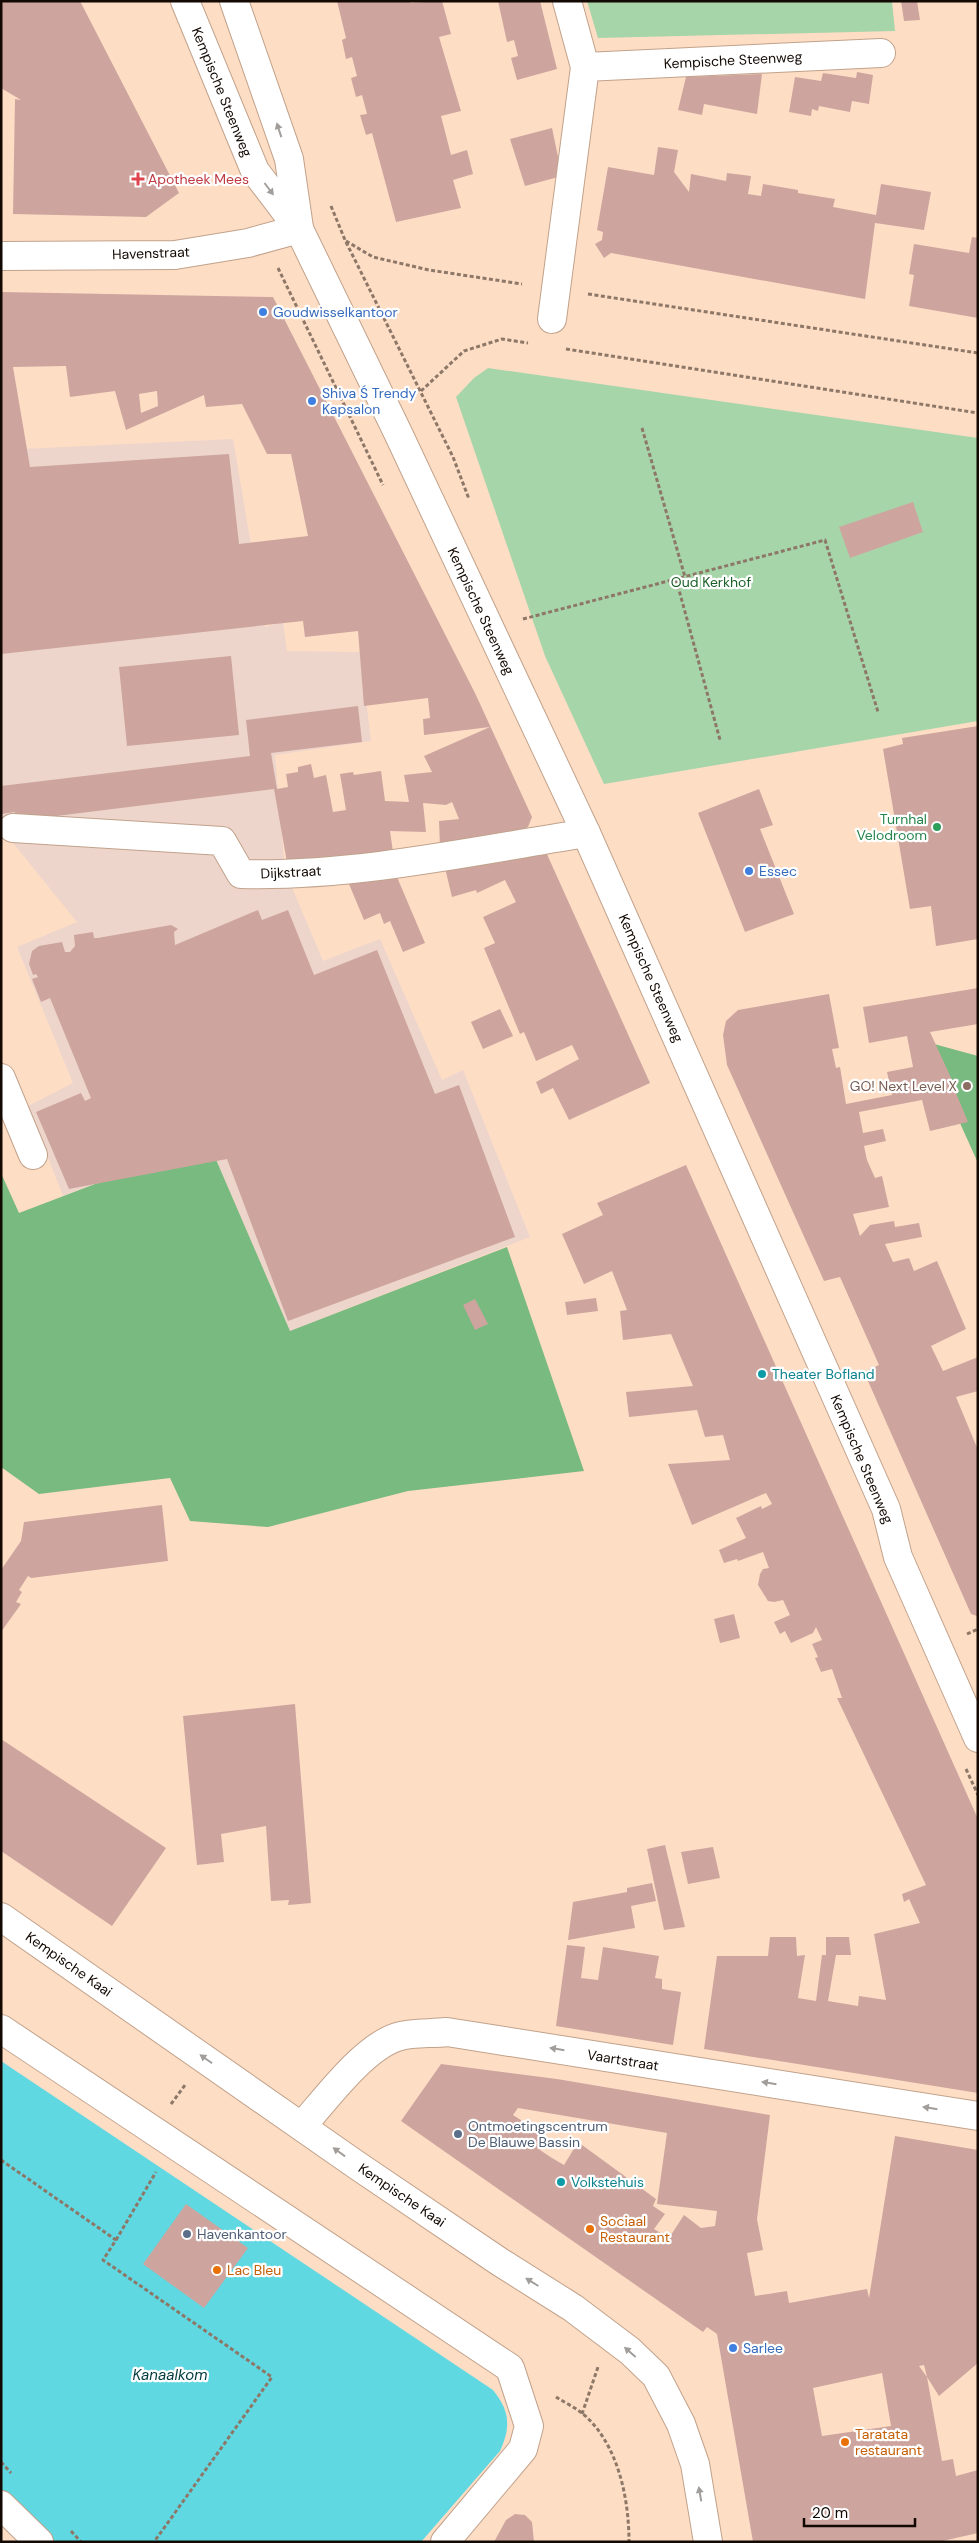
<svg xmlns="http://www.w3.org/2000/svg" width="979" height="2543" font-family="'DM Sans',sans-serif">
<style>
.industrial{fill:#edd5cb}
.green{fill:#a7d5aa}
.forest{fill:#78ba7f}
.water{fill:#5fd8e2}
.building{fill:#cda59e;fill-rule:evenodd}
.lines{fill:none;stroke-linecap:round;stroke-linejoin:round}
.minor-casing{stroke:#c1a28b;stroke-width:30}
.major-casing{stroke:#c1a28b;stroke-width:30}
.path{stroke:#8d7767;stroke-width:3;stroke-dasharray:4 2.5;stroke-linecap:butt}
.minor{stroke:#fff;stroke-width:28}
.major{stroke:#fff;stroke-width:28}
.oneway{fill:#a19d9a}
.health-dot{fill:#e0444e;stroke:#fff;stroke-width:2}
.shop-dot{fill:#3f7fe0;stroke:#fff;stroke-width:2}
.leisure-dot{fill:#2e9e5b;stroke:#fff;stroke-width:2}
.education-dot{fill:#8d6e63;stroke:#fff;stroke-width:2}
.culture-dot{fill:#0f9aa8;stroke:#fff;stroke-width:2}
.service-dot{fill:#5c6f8a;stroke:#fff;stroke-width:2}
.food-dot{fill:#e8710a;stroke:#fff;stroke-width:2}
.labels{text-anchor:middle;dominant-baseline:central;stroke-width:4.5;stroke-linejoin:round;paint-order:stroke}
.street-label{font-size:14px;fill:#130903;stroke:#fff}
.health-label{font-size:14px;fill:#be3a42;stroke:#fff;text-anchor:start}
.shop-label{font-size:14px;fill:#366cbe;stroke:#fff;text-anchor:start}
.park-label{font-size:14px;fill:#1c6029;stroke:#fff}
.leisure-label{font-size:14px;fill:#27864d;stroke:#fff;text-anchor:end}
.education-label{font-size:14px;fill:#785e54;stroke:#fff;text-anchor:end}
.culture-label{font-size:14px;fill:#0d838f;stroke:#fff;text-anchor:start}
.service-label{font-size:14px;fill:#4e5e75;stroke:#fff;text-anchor:start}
.food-label{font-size:14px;fill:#c56008;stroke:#fff;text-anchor:start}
.water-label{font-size:15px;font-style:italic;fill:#003a3e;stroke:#fff}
</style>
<rect width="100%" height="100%" fill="#feddc5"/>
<path class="industrial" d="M 233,439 L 265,627 L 283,622 L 287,651 L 360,652 L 371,741 L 275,755 L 285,871 L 323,961 L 380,939 L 442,1080 L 463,1070 L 530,1237 L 290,1331 L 208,1141 L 63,1196 L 28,1106 L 73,1083 L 17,947 L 77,922 L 1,828 L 1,450 Z"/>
<path class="green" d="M 587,1 L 892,1 L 895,31 L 598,38 Z
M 488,368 L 978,438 L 978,721 L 604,784 L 545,656 L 456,397 L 474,378 Z"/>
<path class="forest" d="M 923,1041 L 978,1056 L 978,1163 Z
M 208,1141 L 290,1331 L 507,1247 L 584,1471 L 408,1491 L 268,1527 L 190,1521 L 170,1478 L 39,1494 L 1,1467 L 1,1173 L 19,1213 Z"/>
<path class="water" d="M 1,2061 L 493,2390 C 510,2411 511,2427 500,2451 L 421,2542 L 55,2542 L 1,2489 Z"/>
<path class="building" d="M 1,1 L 80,1 L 179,193 L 146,217 L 13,214 L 15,99 L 21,100 L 1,88 Z
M 337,1 L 410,1 L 410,3 L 442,1 L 451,34 L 439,37 L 461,111 L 441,116 L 451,155 L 467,150 L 473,174 L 453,180 L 461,208 L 396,222 L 372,133 L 366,135 L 360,115 L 367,114 L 362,95 L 356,97 L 351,78 L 357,76 L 352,57 L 346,59 L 342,40 L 346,38 Z
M 498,1 L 540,1 L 557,69 L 517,80 L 511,58 L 518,56 L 514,40 L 507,42 Z
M 901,1 L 917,1 L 920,20 L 904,21 Z
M 857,72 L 873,75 L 869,104 L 852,101 L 850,112 L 819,106 L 818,111 L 812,109 L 811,116 L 789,112 L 795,77 L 821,81 L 823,73 L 856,78 Z
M 762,74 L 757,114 L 704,104 L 702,115 L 678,110 L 686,77 Z
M 552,128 L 562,176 L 525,186 L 510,139 Z
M 658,147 L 678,150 L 674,172 L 689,192 L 691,174 L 726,181 L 727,173 L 751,176 L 748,194 L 761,196 L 763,184 L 798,190 L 798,193 L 835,199 L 833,207 L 876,215 L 881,184 L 931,192 L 924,230 L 875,223 L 865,299 L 611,253 L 604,258 L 595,244 L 602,240 L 603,232 L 597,230 L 608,167 L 654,175 Z
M 972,237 L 978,238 L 978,318 L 909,306 L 914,275 L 909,274 L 914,244 L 969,253 Z
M 1,292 L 273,297 L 475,693 L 532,817 L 528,827 L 491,843 L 440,847 L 439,821 L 459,819 L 452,802 L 446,805 L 423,803 L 426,832 L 390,831 L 393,852 L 288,868 L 274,789 L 16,821 L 15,812 L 1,814 L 1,786 L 250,756 L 246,720 L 358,706 L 362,742 L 271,753 L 277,789 L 288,787 L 286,774 L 298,772 L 298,767 L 311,764 L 314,778 L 326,775 L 333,812 L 346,810 L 340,774 L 353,772 L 354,775 L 381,771 L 385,801 L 409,802 L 404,775 L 432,772 L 424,756 L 490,727 L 424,735 L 423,719 L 430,718 L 428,698 L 364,706 L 358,631 L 305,637 L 303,621 L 1,654 ZM 66,366 L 70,397 L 115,391 L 126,430 L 204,395 L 206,407 L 242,404 L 267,454 L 291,454 L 308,536 L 239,544 L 229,454 L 30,467 L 13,367 ZM 157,391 L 158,406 L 141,413 L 139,394 Z
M 913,502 L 923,532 L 850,558 L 839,527 Z
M 231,656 L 239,735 L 127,746 L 119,667 Z
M 978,726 L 978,939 L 936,946 L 931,906 L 910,909 L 883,749 L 903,744 L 902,738 Z
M 759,789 L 773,825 L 760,829 L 794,914 L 745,932 L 698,813 Z
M 546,852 L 650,1083 L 569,1120 L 553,1088 L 541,1094 L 536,1082 L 579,1059 L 572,1045 L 536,1061 L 524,1032 L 520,1034 L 484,948 L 495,943 L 483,917 L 516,902 L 505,880 L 477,893 L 476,890 L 452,897 L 445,868 Z
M 397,877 L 425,943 L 403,952 L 390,921 L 384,924 L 380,913 L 364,920 L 349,884 Z
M 258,910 L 262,920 L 288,910 L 314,975 L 377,950 L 435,1094 L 459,1085 L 515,1237 L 288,1321 L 227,1159 L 69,1189 L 36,1112 L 81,1093 L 85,1101 L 91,1098 L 50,998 L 41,1002 L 32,979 L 38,977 L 36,974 L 33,975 L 29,964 L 32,951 L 39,946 L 62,942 L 65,952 L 70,952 L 75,946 L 74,935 L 93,932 L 94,938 L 98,938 L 171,925 L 178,929 L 174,932 L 175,945 Z
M 978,988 L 978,1024 L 930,1032 L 958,1093 L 956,1093 L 968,1122 L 930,1131 L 922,1100 L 859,1112 L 863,1133 L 883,1129 L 886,1141 L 864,1146 L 867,1160 L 875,1178 L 882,1176 L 889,1207 L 853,1214 L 860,1236 L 870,1225 L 894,1221 L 895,1227 L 919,1223 L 922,1237 L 885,1244 L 893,1262 L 909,1258 L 914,1271 L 937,1261 L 966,1329 L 931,1346 L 943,1371 L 978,1357 L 978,1391 L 956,1397 L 978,1450 L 977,1616 L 971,1614 L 864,1372 L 879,1365 L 840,1277 L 824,1281 L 727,1065 L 723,1035 L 726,1021 L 738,1010 L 829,994 L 839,1048 L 832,1049 L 836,1068 L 840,1067 L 846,1104 L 892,1095 L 887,1072 L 913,1067 L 907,1036 L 869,1043 L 863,1007 Z
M 500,1009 L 513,1036 L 483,1049 L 471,1022 Z
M 686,1165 L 978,1819 L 978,2093 L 704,2049 L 717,1956 L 768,1956 L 770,1937 L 796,1937 L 797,1956 L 805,1955 L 798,1998 L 816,2001 L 822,1955 L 826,1955 L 826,1937 L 849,1937 L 851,1955 L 836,1955 L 828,2001 L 858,2006 L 859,1996 L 886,2000 L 874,1934 L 920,1923 L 909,1899 L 904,1902 L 902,1894 L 926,1885 L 837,1698 L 842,1698 L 832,1669 L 821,1672 L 815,1658 L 818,1657 L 812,1644 L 822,1640 L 816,1627 L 813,1633 L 791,1643 L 785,1631 L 780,1634 L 774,1622 L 790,1615 L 783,1600 L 774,1602 L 768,1601 L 758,1585 L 760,1574 L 763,1569 L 769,1568 L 763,1552 L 738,1561 L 737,1559 L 724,1563 L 719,1550 L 746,1538 L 736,1518 L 761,1506 L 762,1509 L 772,1504 L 766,1493 L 692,1525 L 668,1464 L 730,1460 L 723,1435 L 705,1437 L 697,1410 L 629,1417 L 626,1392 L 693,1386 L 671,1334 L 623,1340 L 620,1311 L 627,1310 L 612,1271 L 584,1284 L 562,1234 L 603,1215 L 597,1203 Z
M 596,1298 L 598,1311 L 567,1315 L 565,1302 Z
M 475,1299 L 488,1324 L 475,1330 L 463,1305 Z
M 162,1505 L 168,1561 L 31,1578 L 28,1576 L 19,1590 L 22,1592 L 16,1602 L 21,1604 L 1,1632 L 1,1570 L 21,1541 L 24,1522 Z
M 734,1614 L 740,1638 L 720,1643 L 714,1619 Z
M 295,1704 L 311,1903 L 288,1905 L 289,1900 L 271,1901 L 266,1826 L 221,1834 L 224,1862 L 197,1865 L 183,1716 Z
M 1,1739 L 166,1848 L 112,1926 L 1,1851 Z
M 665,1845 L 685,1927 L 664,1930 L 647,1849 Z
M 713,1847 L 720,1878 L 688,1884 L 681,1852 Z
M 652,1883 L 656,1901 L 631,1906 L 635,1928 L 568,1940 L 573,1902 L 627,1892 L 627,1888 Z
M 567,1945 L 585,1947 L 581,1978 L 598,1980 L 603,1947 L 659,1956 L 655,1978 L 662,1979 L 662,1989 L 681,1992 L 673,2045 L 556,2026 Z
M 441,2064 L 557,2079 L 770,2115 L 757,2219 L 763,2250 L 747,2253 L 755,2296 L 787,2291 L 789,2303 L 867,2289 L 869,2298 L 895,2136 L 978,2150 L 978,2363 L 939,2396 L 927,2377 L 924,2365 L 919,2366 L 927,2377 L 942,2461 L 953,2459 L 956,2476 L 978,2470 L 978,2533 L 938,2542 L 753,2542 L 717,2334 L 707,2327 L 703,2332 L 401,2121 ZM 518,2108 L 667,2133 L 657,2204 L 717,2211 L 715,2226 L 701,2228 L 684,2215 L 669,2238 L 654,2229 L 665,2214 L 653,2206 L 656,2199 L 578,2142 L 564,2165 L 552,2158 L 540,2150 L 547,2137 L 513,2115 ZM 882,2373 L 891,2426 L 822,2436 L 813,2388 Z
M 186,2204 L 248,2248 L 204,2308 L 143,2264 Z
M 515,2514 L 525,2515 L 532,2522 L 534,2542 L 494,2542 L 506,2520 Z"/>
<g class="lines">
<g class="minor-casing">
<path id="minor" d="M 585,67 L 881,53
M 1,256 L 175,255 L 248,243 L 299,229
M 552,319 L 585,67 L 567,1
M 13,828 L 222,841 L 241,874 C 353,877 474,851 586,833
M 1,1078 L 33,1155
M 1,1917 L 358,2166 L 500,2262 L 573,2308 L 630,2351 L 656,2376 L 681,2424 L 695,2464 L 708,2542
M 1,2029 L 510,2368 L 529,2426 L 523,2449 L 445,2542
M 302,2126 C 325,2100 363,2048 397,2037 C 412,2032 431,2034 447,2032 L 978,2116
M 1,2505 L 39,2542"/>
</g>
<g class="major-casing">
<path id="major" d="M 185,1 L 255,171 L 299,229 L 398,433 L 586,833 L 886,1509 L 898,1557 L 978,1738
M 234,1 L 289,159 L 299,228"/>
</g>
<path class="path" d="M 331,206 L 345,240 L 453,457 L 469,499
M 346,241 L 373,257 L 429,270 L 522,284
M 278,268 L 383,485
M 588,294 L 978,353
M 566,349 L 978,413
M 421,391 L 464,351 L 502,339 L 528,343
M 642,428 L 685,577
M 676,579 L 720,740
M 523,619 L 825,540 L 878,712
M 967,1634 L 978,1629
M 966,1769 L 978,1795
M 171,2104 L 185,2085
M 1,2160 L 116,2240 L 103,2260 L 272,2377 L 154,2542
M 116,2240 L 156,2172
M 556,2397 C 564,2402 574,2407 582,2413 C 618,2443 629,2498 629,2542
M 582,2414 L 598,2367
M 1,2462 L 11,2473
M 71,2531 L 81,2542"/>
<use href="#minor" class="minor"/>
<use href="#major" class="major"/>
</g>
<defs><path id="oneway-solid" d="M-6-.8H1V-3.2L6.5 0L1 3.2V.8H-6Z" transform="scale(1.25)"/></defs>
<g class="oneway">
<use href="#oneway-solid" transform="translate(279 130) rotate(-108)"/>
<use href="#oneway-solid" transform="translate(269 189) rotate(53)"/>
<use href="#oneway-solid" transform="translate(557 2049) rotate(-171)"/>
<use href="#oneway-solid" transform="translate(206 2059) rotate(-145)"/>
<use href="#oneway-solid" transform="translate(769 2083) rotate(-171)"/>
<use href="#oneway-solid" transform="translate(930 2108) rotate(-171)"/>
<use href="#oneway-solid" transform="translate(339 2152) rotate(-144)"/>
<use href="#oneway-solid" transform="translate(532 2282) rotate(-148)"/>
<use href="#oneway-solid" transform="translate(630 2352) rotate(-139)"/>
<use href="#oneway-solid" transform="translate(700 2494) rotate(-100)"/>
</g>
<path class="health-dot" d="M135.5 171.5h5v5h5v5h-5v5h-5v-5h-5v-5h5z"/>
<g class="shop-dot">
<circle cx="263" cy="312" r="5"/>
<circle cx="312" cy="401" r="5"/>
<circle cx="749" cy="871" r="5"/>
<circle cx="733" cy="2348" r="5"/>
</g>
<circle class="leisure-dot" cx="937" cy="827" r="5"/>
<circle class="education-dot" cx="967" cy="1086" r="5"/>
<g class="culture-dot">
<circle cx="762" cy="1374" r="5"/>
<circle cx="561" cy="2182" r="5"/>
</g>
<g class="service-dot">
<circle cx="458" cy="2134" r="5"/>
<circle cx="187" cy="2234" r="5"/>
</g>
<g class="food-dot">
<circle cx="590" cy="2229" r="5"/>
<circle cx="217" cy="2270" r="5"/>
<circle cx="845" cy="2442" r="5"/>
</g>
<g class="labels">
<g class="street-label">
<text transform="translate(733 60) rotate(-3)">Kempische Steenweg</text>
<text transform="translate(222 92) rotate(68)">Kempische Steenweg</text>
<text transform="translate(151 253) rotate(-2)">Havenstraat</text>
<text transform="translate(481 611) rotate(65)">Kempische Steenweg</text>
<text transform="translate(291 872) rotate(-3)">Dijkstraat</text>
<text transform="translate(651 978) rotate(66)">Kempische Steenweg</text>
<text transform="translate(862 1459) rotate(67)">Kempische Steenweg</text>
<text transform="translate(69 1964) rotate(35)">Kempische Kaai</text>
<text transform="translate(623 2060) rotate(9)">Vaartstraat</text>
<text transform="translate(402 2195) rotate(34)">Kempische Kaai</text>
</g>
<g class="health-label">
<text x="148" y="179">Apotheek Mees</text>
</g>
<g class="shop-label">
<text x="273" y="312">Goudwisselkantoor</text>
<text x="322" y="393">Shiva Ś Trendy<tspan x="322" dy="16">Kapsalon</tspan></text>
<text x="759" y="871">Essec</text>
<text x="743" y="2348">Sarlee</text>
</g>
<g class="park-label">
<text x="711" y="582">Oud Kerkhof</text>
</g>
<g class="leisure-label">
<text x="927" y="819">Turnhal<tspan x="927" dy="16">Velodroom</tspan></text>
</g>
<g class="education-label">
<text x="957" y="1086">GO! Next Level X</text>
</g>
<g class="culture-label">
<text x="772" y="1374">Theater Bofland</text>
<text x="571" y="2182">Volkstehuis</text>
</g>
<g class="service-label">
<text x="468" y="2126">Ontmoetingscentrum<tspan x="468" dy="16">De Blauwe Bassin</tspan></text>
<text x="197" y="2234">Havenkantoor</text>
</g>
<g class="food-label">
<text x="600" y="2221">Sociaal<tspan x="600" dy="16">Restaurant</tspan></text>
<text x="227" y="2270">Lac Bleu</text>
<text x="855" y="2434">Taratata<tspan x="855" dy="16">restaurant</tspan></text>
</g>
<g class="water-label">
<text x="170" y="2375">Kanaalkom</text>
</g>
</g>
<rect width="979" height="2543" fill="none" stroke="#130903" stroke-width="5"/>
<path d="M804 2518v8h111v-8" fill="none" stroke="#130903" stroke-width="2.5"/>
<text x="812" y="2518" font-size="15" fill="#130903" stroke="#ffffff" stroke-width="4" paint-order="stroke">20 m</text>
</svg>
